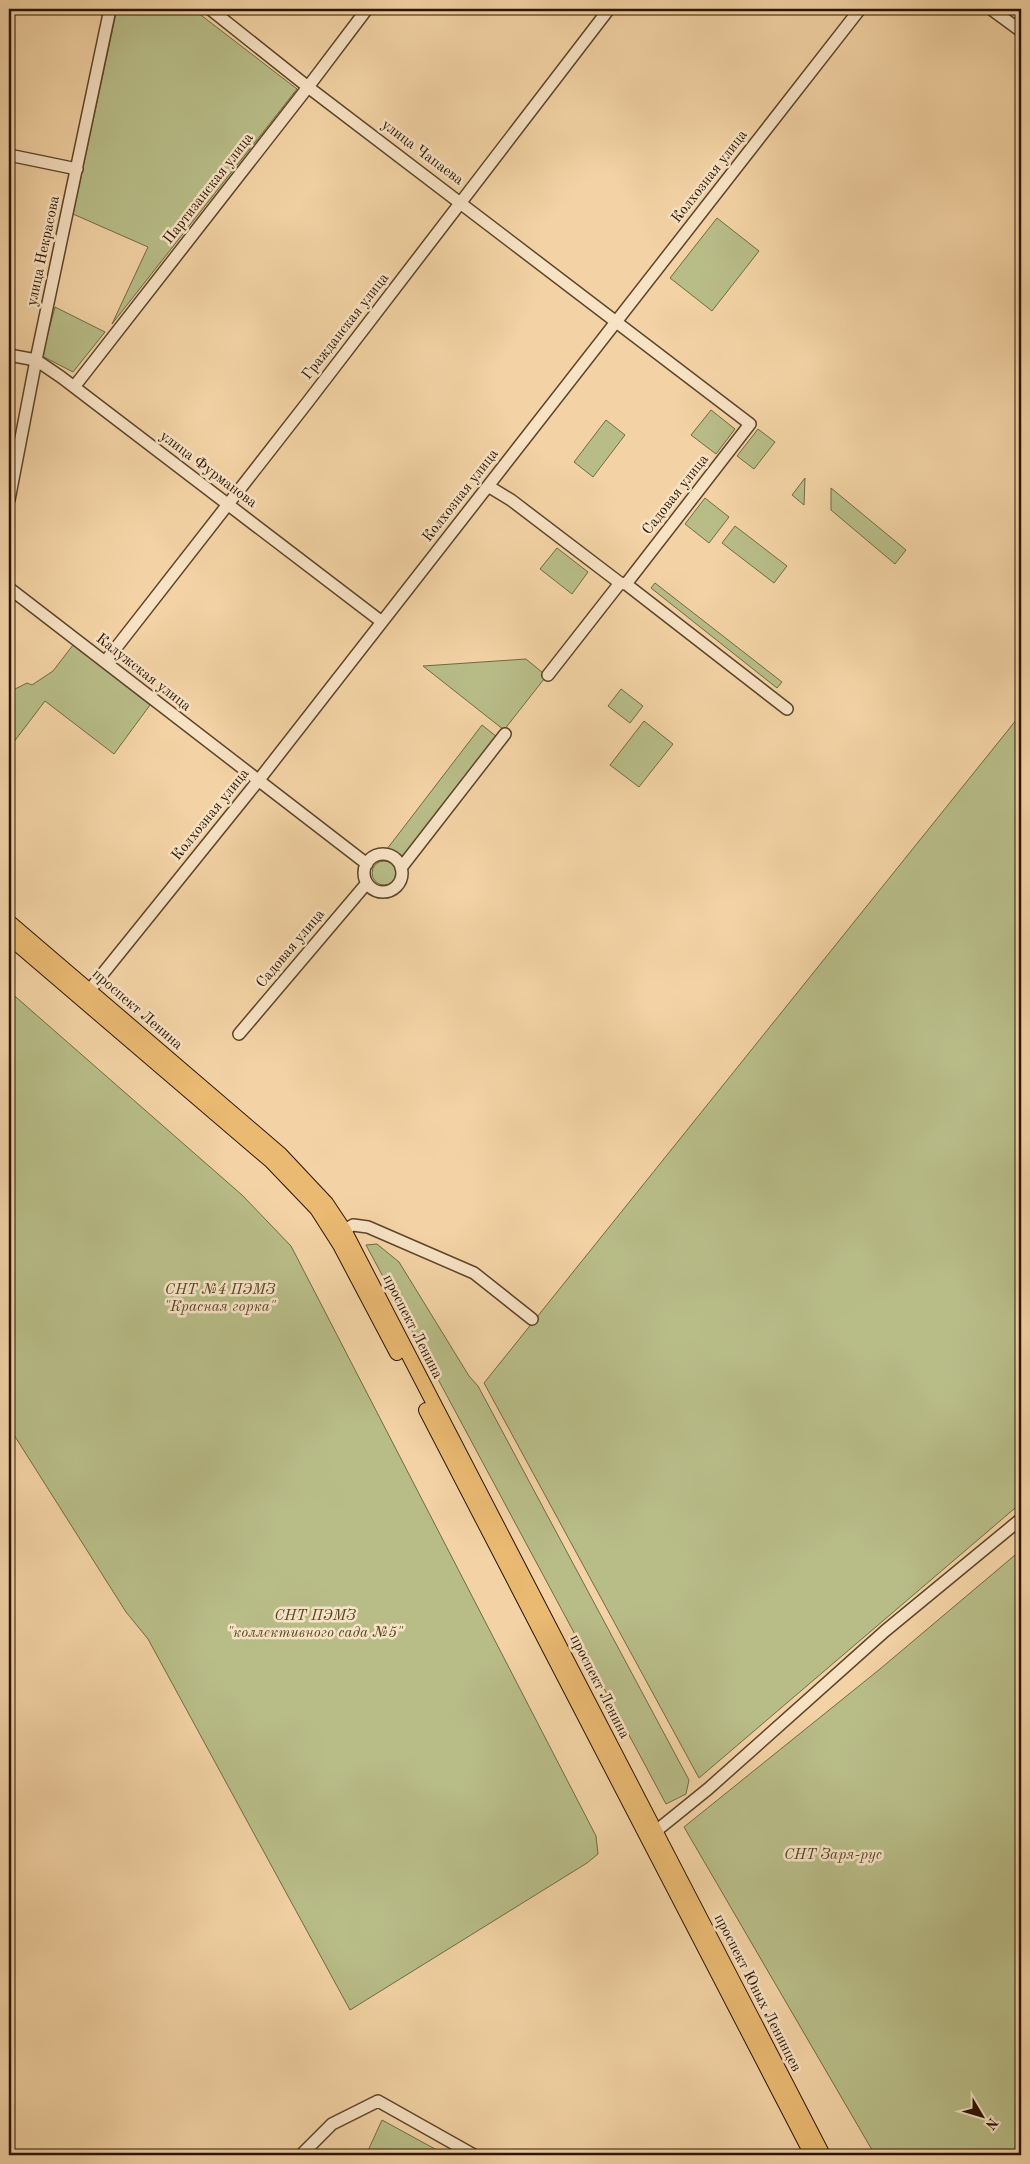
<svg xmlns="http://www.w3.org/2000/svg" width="1030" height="2164" font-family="'Old Standard TT',serif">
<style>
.green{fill:#b8bd88;stroke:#726944}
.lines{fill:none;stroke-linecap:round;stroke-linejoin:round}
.minor-casing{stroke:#5d4429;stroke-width:14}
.major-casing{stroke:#2b1500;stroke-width:16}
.minor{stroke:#f7e2c4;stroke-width:11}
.major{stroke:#eaba72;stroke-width:14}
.labels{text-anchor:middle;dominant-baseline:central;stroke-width:5;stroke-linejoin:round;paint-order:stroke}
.street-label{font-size:15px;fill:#2b1500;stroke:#f7e2c4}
.park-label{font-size:15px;font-style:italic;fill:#554729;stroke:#f7e2c4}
</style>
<rect width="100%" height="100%" fill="#f3d3a5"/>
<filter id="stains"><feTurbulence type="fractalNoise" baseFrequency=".004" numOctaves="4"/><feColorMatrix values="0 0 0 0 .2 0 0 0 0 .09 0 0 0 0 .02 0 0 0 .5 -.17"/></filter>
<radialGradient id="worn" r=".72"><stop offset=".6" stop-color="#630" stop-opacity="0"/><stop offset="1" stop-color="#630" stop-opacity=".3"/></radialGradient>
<path class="green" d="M 117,9 L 193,9 L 297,89 L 112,324 L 148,247 L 73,214 Z
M 717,218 L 759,251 L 712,311 L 670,278 Z
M 55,307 L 105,332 L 73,372 L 42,356 Z
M 711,410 L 735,429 L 716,454 L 691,435 Z
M 606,420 L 625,435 L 593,477 L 574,462 Z
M 758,429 L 775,442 L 754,469 L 737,456 Z
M 805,478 L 804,505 L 792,495 Z
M 831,488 L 906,550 L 895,564 L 831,510 Z
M 705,498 L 729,517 L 709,543 L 685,524 Z
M 735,526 L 787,566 L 774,583 L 722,543 Z
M 557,548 L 588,572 L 572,594 L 540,569 Z
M 655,583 L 782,682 L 777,688 L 651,588 Z
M 73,645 L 150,705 L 114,754 L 45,701 L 13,743 L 9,740 L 9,692 L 27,683 L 32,685 L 53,671 Z
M 526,659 L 543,673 L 541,676 L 544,679 L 504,730 L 423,666 Z
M 621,689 L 643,706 L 630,723 L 608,706 Z
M 1021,714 L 1021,1503 L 699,1778 L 484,1383 Z
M 644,721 L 673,744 L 639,787 L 610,765 Z
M 482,725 L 497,737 L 402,860 L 387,849 Z
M372 873a12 12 0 1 1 24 0a12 12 0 1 1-24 0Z
M 9,991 L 242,1195 L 291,1246 L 596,1836 L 598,1854 L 587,1863 L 350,2010 L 148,1639 L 126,1612 L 9,1427 Z
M 377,1244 L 399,1262 L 469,1376 L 478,1386 L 689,1780 L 686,1794 L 666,1804 L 366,1245 Z
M 1021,1550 L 1021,2155 L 875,2155 L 684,1827 L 880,1669 Z
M 382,2120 L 446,2155 L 366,2155 Z"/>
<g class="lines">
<g class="minor-casing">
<path id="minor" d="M 210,9 L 308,87 L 750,424 L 626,584
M 991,9 L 1021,31
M 9,155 L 77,169
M 9,355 L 36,360 L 61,377 L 382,622
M 74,387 L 308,87 L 367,9
M 488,486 L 511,500 L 620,583 L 626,584 L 787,709
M 9,500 L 36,360 L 110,9
M 9,588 L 367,864
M 105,662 L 307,403 L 609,9
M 548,675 L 620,583
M364 873a19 19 0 1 1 38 0a19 19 0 1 1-38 0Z
M 401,868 L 505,734
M 84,997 L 258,781 L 860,9
M 239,1034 L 367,883
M 344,1230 L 353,1225 L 368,1227 L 474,1273 L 532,1319
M 656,1831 L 708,1789 L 885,1631 L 1021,1519
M 301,2155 L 332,2124 L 378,2101 L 474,2155"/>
</g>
<g class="major-casing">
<path id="major" d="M 9,922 L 280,1154 L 326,1203 L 344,1230 L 823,2155
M 9,937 L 271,1161 L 317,1209 L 340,1245 L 397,1353
M 426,1410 L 812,2155"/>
</g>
<use href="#minor" class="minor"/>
<use href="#major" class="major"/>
</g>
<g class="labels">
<g class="street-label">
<text transform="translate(422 153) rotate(37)">улица Чапаева</text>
<text transform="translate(710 177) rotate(-52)">Колхозная улица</text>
<text transform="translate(209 189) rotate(-52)">Партизанская улица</text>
<text transform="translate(44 251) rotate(-78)">улица Некрасова</text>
<text transform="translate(346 327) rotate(-52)">Гражданская улица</text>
<text transform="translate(208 470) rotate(37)">улица Фурманова</text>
<text transform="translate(676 495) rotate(-52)">Садовая улица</text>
<text transform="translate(461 496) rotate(-52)">Колхозная улица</text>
<text transform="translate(143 673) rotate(38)">Калужская улица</text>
<text transform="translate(211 815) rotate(-51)">Колхозная улица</text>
<text transform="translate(291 949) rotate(-50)">Садовая улица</text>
<text transform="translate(137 1010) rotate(41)">проспект Ленина</text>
<text transform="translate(412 1327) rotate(63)">проспект Ленина</text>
<text transform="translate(599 1687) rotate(63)">проспект Ленина</text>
<text transform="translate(757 1993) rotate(63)">проспект Юных Ленинцев</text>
</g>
<g class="park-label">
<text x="220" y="1290">СНТ №4 ПЭМЗ<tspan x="220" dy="17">"Красная горка"</tspan></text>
<text x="315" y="1616">СНТ ПЭМЗ<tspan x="315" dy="17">"коллективного сада №5"</tspan></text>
<text x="833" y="1855">СНТ Заря-рус</text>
</g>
</g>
<rect width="1030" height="2164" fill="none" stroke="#f3d3a5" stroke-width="30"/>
<rect x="10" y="10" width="1010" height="2144" fill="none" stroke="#2b1500" stroke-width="2.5"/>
<rect x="15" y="15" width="1000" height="2134" fill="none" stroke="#2b1500"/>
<g transform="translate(982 2116) rotate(128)" stroke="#f7e2c4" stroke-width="4" paint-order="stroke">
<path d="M0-4L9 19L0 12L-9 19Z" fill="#2b1500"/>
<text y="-8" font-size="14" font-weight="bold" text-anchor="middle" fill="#2b1500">N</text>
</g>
<rect width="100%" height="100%" filter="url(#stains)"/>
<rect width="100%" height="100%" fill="url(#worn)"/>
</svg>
